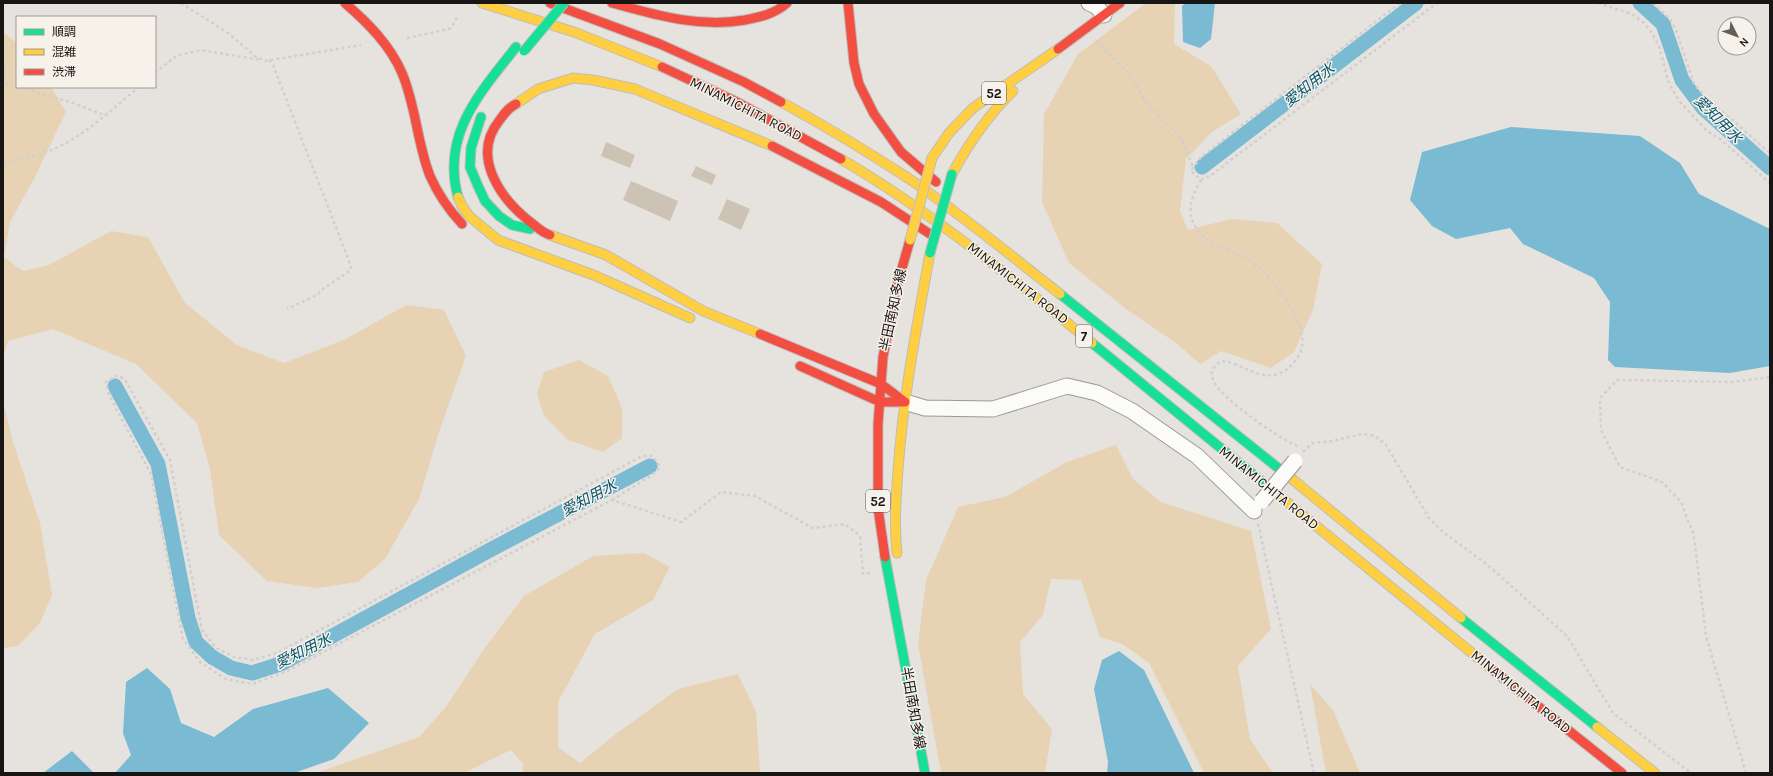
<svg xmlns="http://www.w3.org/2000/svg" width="1773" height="776" font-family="Karla,'Noto Sans JP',sans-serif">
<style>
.green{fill:#e7d2b4}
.water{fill:#7abad3}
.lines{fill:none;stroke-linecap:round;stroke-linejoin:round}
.canal{stroke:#7abad3;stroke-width:15}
.building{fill:#cdc3b4}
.street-casing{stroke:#9b9996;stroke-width:17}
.fast-casing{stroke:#bfbdbc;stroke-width:11}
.slow-casing{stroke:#bfbdbc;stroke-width:11}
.jam-casing{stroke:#bfbdbc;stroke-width:11}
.path{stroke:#d1cfce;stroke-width:2.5;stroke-dasharray:3 3;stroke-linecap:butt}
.street{stroke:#fbfbfa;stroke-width:15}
.fast{stroke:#16e098;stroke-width:9}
.slow{stroke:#ffcf43;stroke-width:9}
.jam{stroke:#f24e42;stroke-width:9}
.street-bridge-casing{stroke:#9b9996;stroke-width:17;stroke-linecap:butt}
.fast-bridge-casing{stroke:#bfbdbc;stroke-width:11;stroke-linecap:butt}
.slow-bridge-casing{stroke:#bfbdbc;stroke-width:11;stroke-linecap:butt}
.street-bridge{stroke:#fbfbfa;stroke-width:15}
.fast-bridge{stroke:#16e098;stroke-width:9}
.slow-bridge{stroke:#ffcf43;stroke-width:9}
.labels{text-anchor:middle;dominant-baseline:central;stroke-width:3;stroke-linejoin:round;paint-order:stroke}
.shield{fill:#f6f1e9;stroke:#5b5854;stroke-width:1}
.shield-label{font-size:13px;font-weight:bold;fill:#181614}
.street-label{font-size:14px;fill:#181614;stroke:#f6f1e9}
.water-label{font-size:15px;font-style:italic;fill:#075670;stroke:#f6f1e9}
</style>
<rect width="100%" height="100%" fill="#e6e3df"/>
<path class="green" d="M 1146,3 L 1175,3 L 1174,44 L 1211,66 L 1241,114 L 1212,132 L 1186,159 L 1180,211 L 1188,230 L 1231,219 L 1277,223 L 1322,264 L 1313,310 L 1294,352 L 1271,368 L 1221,351 L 1200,364 L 1176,343 L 1126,309 L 1069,263 L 1042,202 L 1044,114 L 1078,54 Z
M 3,32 L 17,43 L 17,87 L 51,87 L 66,112 L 34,179 L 10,222 L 4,257 L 23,271 L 49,265 L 111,231 L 148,237 L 185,303 L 237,345 L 284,363 L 346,339 L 406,305 L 444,310 L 466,356 L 439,432 L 419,499 L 385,559 L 358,582 L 317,588 L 267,581 L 219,535 L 210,469 L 197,423 L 136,364 L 53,329 L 8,341 L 3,357 Z
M 579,360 L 608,376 L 622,408 L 622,438 L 603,452 L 568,440 L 544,416 L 537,394 L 544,372 Z
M 3,400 L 12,439 L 40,523 L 52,595 L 40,623 L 18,646 L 3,648 Z
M 1116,445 L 1133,479 L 1161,502 L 1251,531 L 1271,629 L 1238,666 L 1250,739 L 1273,773 L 1204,773 L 1149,663 L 1122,644 L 1100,637 L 1081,580 L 1051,579 L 1043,615 L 1020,642 L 1023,694 L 1052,729 L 1045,773 L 941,773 L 918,644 L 926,580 L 958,507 L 1005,497 L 1067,462 Z
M 644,553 L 670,567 L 653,600 L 595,634 L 558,702 L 558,747 L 580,763 L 617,733 L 678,689 L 738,674 L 756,712 L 760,773 L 523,773 L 523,764 L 511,750 L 464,773 L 316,773 L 419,737 L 445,708 L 484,649 L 524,596 L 593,556 Z
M 1310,684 L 1333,710 L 1360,773 L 1326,773 Z"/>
<path class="water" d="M 1186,3 L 1215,3 L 1211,39 L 1200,48 L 1183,42 L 1182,6 Z
M 1511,127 L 1640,136 L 1680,163 L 1699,194 L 1770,229 L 1770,366 L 1730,373 L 1615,367 L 1608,360 L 1610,302 L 1594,278 L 1523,244 L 1510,228 L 1456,239 L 1432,226 L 1410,200 L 1422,152 Z
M 1119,651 L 1144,670 L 1194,773 L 1107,773 L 1108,762 L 1094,689 L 1102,660 Z
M 147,668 L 170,689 L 181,723 L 214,737 L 253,709 L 328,688 L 369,723 L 334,759 L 294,773 L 115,773 L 131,755 L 123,733 L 126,682 Z
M 72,751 L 93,772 L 99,773 L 43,773 Z"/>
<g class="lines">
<path class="canal" d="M 1640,3 L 1663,24 L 1682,80 L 1703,108 L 1770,168
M 1202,167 L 1416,3
M 115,386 L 158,464 L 188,618 L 196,642 L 212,657 L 231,668 L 252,673 L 283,663 L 490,550 L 650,466"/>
</g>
<path class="building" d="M 606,142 L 635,155 L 630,168 L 601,156 Z
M 696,166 L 716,175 L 712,185 L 691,176 Z
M 631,181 L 678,201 L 670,221 L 623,200 Z
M 727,199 L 750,209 L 741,230 L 718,219 Z"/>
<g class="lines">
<g class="street-casing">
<path id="street" d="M 1089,3 L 1096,6 L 1104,15
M 905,402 L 925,408 L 993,409 L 1067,386 L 1097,393 L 1132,411 L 1197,456 L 1254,511"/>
</g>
<g class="fast-casing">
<path id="fast" d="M 481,117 L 471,148 L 470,167 L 478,186 L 485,201 L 499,216 L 512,225 L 530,229
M 458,197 C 441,134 480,93 516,47
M 1060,294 L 1292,479
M 1092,343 L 1277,494
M 885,557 L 925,773
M 1461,618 L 1597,727"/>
</g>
<g class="slow-casing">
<path id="slow" d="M 482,3 L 574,32 L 662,67
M 781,102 C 824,125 866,151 908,178 C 961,214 1010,255 1060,294
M 516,104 L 538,89 L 573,78 L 593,80 L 635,89 L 772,146
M 932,158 L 949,133 L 973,108 L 1058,49
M 841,159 C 931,212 1011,277 1092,343
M 952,174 C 969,143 988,115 1013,91
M 458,197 L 462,206 L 469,216 L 498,240 L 596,276 L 690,318
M 550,235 L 606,255 L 703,311 L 760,334
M 1292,479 L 1461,618
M 1277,494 L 1494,671
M 897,553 C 894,526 896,498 898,471 C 903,397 917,325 930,253
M 1597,727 L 1655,773"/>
</g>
<g class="jam-casing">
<path id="jam" d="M 345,3 C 368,23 390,45 402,73 C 416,106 417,143 430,176 C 438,194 449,210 462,224
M 550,3 L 660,44 L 744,82 L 781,102
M 612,3 C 656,15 699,28 745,20 C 760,17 775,14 787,3
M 848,3 L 854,63 L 859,84 L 874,114 L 901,152 L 936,182
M 1058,49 L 1120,3
M 662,67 L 735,101 L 841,159
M 516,104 C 508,108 504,114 499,121 C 471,156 500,198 529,221 C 536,226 542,233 550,235
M 772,146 L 881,202 L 930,234
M 760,334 L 881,384 L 905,402
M 800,366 L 880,402 L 905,402
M 885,557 L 878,508 L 878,424 L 883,357 L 896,289 L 910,240
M 1494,671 L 1622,773"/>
</g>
<path class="path" d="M 181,3 L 228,33 L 255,56 L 265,61 L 361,45
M 1400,3 L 1201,157 L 1191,171 L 1201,180 L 1210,176 L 1437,3
M 1598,3 L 1632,14 L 1644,23 L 1652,33 L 1659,46 L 1669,84 L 1680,102 L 1707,131 L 1720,139 L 1770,183
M 1653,3 L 1670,19 L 1676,30 L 1694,84 L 1708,99 L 1770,153
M 407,38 L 449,29 L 453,25 L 458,15
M 1097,41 L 1129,74 L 1146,102 L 1154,111 L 1168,124 L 1181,138 L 1193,167
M 3,46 L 5,81 L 7,84 L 17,86
M 269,60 L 273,65 L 351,266 L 351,270 L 323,289 L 317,295 L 287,309
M 155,73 L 176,56 L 201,50 L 261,60
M 20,87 L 73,103 L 104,115
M 3,162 C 19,159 36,156 51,150 C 84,137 112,109 139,87
M 1201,180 C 1192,195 1186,210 1195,226 C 1208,248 1231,248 1250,261 C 1271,275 1315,329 1299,355 C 1293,365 1285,373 1274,375 C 1254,378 1240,362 1221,361 C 1216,365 1211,369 1212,376 C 1214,395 1279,438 1297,446
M 1303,452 L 1312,443 L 1332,441 L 1363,434 L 1375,436 L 1386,445 L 1429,518 L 1443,532 L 1489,566 L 1567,636 L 1613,713 L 1691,773
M 612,500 L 652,475 L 660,467 L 653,456 L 642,456 L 279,652 L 253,660 L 234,657 L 216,648 L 202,630 L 170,460 L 125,380 L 118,375 L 106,382 L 109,395 L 151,474 L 183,639 L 200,662 L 226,679 L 252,684 L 285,672 L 612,500 L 681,522 L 721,492 L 755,496 L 813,528 L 845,524 L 860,536 L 863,574 L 871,573
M 1258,524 L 1314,773
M 1746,773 L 1706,636 L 1694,536 L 1681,502 L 1662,482 L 1620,467 L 1601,430 L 1600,398 L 1617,380 L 1733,382 L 1770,377"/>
<use href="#street" class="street"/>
<use href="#fast" class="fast"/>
<use href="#slow" class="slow"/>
<use href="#jam" class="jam"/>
<g class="street-bridge-casing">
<path id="street-bridge" d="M 1262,501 L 1295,461"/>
</g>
<g class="fast-bridge-casing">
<path id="fast-bridge" d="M 524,51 L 564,3
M 930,253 L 952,174"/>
</g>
<g class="slow-bridge-casing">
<path id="slow-bridge" d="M 910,240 L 932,158"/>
</g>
<use href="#street-bridge" class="street-bridge"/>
<use href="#fast-bridge" class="fast-bridge"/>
<use href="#slow-bridge" class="slow-bridge"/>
</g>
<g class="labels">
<g class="shield">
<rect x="982" y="82" width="24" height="22" rx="3"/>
<rect x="1076" y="325" width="16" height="22" rx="3"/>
<rect x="866" y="490" width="24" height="22" rx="3"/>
</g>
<g class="shield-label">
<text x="994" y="93">52</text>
<text x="1084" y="336">7</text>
<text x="878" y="501">52</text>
</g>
<g class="street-label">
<text transform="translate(746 109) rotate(27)">MINAMICHITA ROAD</text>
<text transform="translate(1018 283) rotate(38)">MINAMICHITA ROAD</text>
<text transform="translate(893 310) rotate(-78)">半田南知多線</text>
<text transform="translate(1269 488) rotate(39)">MINAMICHITA ROAD</text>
<text transform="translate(1521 692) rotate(39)">MINAMICHITA ROAD</text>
<text transform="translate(913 708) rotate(80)">半田南知多線</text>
</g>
<g class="water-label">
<text transform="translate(1309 85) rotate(-38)">愛知用水</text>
<text transform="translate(1718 119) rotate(45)">愛知用水</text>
<text transform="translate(589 498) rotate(-28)">愛知用水</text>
<text transform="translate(303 651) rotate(-26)">愛知用水</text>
</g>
</g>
<rect width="1773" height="776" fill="none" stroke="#181614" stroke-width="8"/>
<rect x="16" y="16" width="140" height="72" fill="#f6f1e9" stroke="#9d9994"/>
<rect x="24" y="29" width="20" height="6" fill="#16e098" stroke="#9d9994"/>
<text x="52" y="36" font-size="12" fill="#181614">順調</text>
<rect x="24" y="49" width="20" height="6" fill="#ffcf43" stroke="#9d9994"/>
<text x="52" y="56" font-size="12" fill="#181614">混雑</text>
<rect x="24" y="69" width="20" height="6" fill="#f24e42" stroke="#9d9994"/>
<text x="52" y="76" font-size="12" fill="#181614">渋滞</text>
<g transform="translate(1737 36) rotate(132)"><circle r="19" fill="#f6f1e9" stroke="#9d9994"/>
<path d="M0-3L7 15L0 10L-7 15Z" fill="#605e5b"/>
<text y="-6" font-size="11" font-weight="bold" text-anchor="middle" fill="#181614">N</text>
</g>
</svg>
